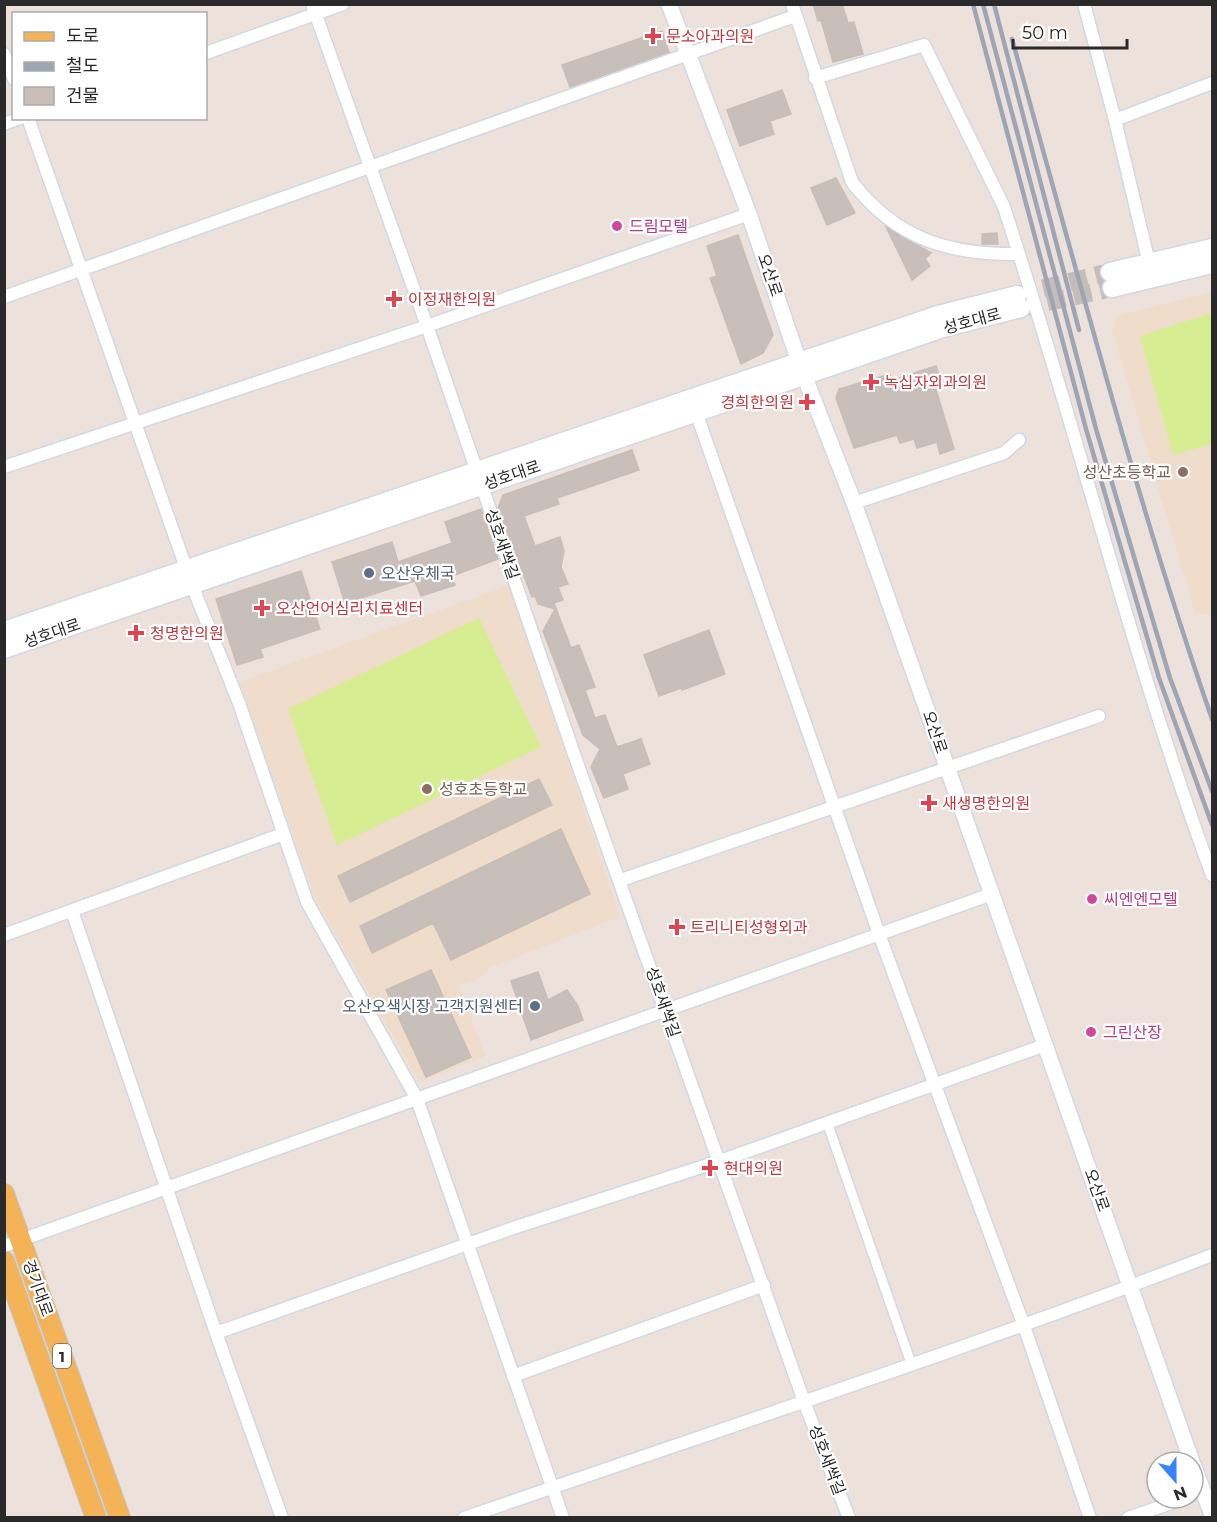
<svg xmlns="http://www.w3.org/2000/svg" width="1217" height="1522" font-family="Montserrat,'Noto Sans KR',sans-serif">
<style>
.education{fill:#efdcca}
.pitch{fill:#d7ed91}
.building{fill:#c8bfbb;stroke:#c8beb5;stroke-width:1.5}
.lines{fill:none;stroke-linecap:round;stroke-linejoin:round}
.secondary-tunnel{stroke:#c6bdb8;stroke-width:18;stroke-dasharray:18 9;stroke-linecap:butt}
.pedestrian-casing{stroke:#d1d8e3;stroke-width:12}
.minor-casing{stroke:#d1d8e3;stroke-width:15}
.tertiary-casing{stroke:#d1d8e3;stroke-width:18}
.secondary-casing{stroke:#d1d8e3;stroke-width:21}
.primary-casing{stroke:#c3c3c3;stroke-width:22}
.pedestrian{stroke:#fff;stroke-width:9}
.minor{stroke:#fff;stroke-width:12}
.tertiary{stroke:#fff;stroke-width:15}
.secondary{stroke:#fff;stroke-width:18}
.primary{stroke:#f5b358;stroke-width:20}
.rail{stroke:#9ea6b5;stroke-width:4.5}
.health-dot{fill:#e0444e;stroke:#fff;stroke-width:2}
.hotel-dot{fill:#d1479c;stroke:#fff;stroke-width:2}
.education-dot{fill:#8d6e63;stroke:#fff;stroke-width:2}
.service-dot{fill:#5c6f8a;stroke:#fff;stroke-width:2}
.labels{text-anchor:middle;dominant-baseline:central;stroke-width:4.5;stroke-linejoin:round;paint-order:stroke}
.shield{fill:#fff;stroke:#6a6a6a;stroke-width:1.5}
.shield-label{font-size:15px;font-weight:bold;fill:#2a2a2a}
.health-label{font-size:16px;fill:#be3a42;stroke:#fff;text-anchor:start}
.hotel-label{font-size:16px;fill:#b23c85;stroke:#fff;text-anchor:start}
.street-label{font-size:16px;fill:#2a2a2a;stroke:#fff}
.education-label{font-size:16px;fill:#785e54;stroke:#fff;text-anchor:end}
.service-label{font-size:16px;fill:#4e5e75;stroke:#fff;text-anchor:start}
</style>
<rect width="100%" height="100%" fill="#ede2db"/>
<path class="education" d="M 1212,292 L 1212,615 L 1195,613 L 1112,330 L 1116,316 Z
M 510,585 L 620,917 L 489,968 L 480,979 L 459,985 L 485,1056 L 422,1081 L 415,1075 L 315,897 L 239,682 Z"/>
<path class="pitch" d="M 1212,313 L 1212,444 L 1173,455 L 1140,336 Z
M 479,618 L 541,747 L 337,845 L 288,709 Z"/>
<path class="building" d="M 813,4 L 842,4 L 848,23 L 854,22 L 863,54 L 833,62 L 821,20 L 818,21 Z
M 662,31 L 669,52 L 570,87 L 562,65 Z
M 782,90 L 791,114 L 770,121 L 774,134 L 740,146 L 727,110 Z
M 836,178 L 855,213 L 827,225 L 811,188 Z
M 886,227 L 931,253 L 925,259 L 930,266 L 912,280 Z
M 997,233 L 998,244 L 982,244 L 982,234 Z
M 738,235 L 773,335 L 763,353 L 741,364 L 710,278 L 717,276 L 707,246 Z
M 936,366 L 941,381 L 934,383 L 954,449 L 940,454 L 937,442 L 917,448 L 914,439 L 900,443 L 897,435 L 854,448 L 836,398 L 839,389 L 890,374 L 892,380 Z
M 632,450 L 639,470 L 557,498 L 559,504 L 524,516 L 535,546 L 560,537 L 564,551 L 561,567 L 568,584 L 558,587 L 563,600 L 554,603 L 571,648 L 579,645 L 595,687 L 585,690 L 595,718 L 605,715 L 617,747 L 641,739 L 650,764 L 623,774 L 628,789 L 604,798 L 591,767 L 600,749 L 583,735 L 543,631 L 555,609 L 538,604 L 535,596 L 532,597 L 498,508 L 503,495 Z
M 481,509 L 498,559 L 452,576 L 455,585 L 421,596 L 415,581 L 345,603 L 332,562 L 392,542 L 398,562 L 452,543 L 445,522 Z
M 301,571 L 320,629 L 260,649 L 263,657 L 237,665 L 216,599 Z
M 709,630 L 725,674 L 682,690 L 681,688 L 659,696 L 644,655 Z
M 539,779 L 552,805 L 350,902 L 338,876 Z
M 561,829 L 590,894 L 451,960 L 433,923 L 372,953 L 360,926 Z
M 431,970 L 471,1057 L 426,1077 L 386,990 Z
M 538,972 L 548,1000 L 567,990 L 578,1006 L 583,1020 L 531,1040 L 511,981 Z"/>
<g class="lines">
<path class="secondary-tunnel" d="M 1017,295 L 1110,272
M 1021,308 L 1112,288"/>
<g class="pedestrian-casing">
<path id="pedestrian" d="M 827,1122 L 912,1366"/>
</g>
<g class="minor-casing">
<path id="minor" d="M 312,4 L 427,326 L 574,754 L 805,1404 L 849,1518
M 792,4 L 852,182 C 896,239 949,255 1019,254 C 1085,461 1137,672 1212,875
M 1084,4 L 1115,120 L 1212,83
M 206,53 L 343,4
M 4,54 L 14,79
M 815,78 L 924,45 L 1004,207 L 1019,254
M 28,118 L 192,585 L 239,703 L 307,902 L 417,1099 L 563,1518
M 1115,120 L 1149,263
M 4,124 L 20,118
M 4,297 L 795,16
M 696,412 L 879,934 L 1024,1326 L 1090,1518
M 4,467 L 427,326 L 749,214
M 854,503 L 1004,453 L 1019,440
M 621,880 L 1099,716
M 72,911 L 216,1333 L 282,1518
M 4,935 L 283,834
M 4,1246 L 992,894
M 216,1333 L 516,1227 L 720,1161 L 1045,1045
M 513,1376 L 764,1285
M 464,1518 C 714,1431 966,1350 1212,1255
M 1128,1518 L 1186,1498"/>
</g>
<g class="tertiary-casing">
<path id="tertiary" d="M 669,4 L 749,214 L 799,362
M 804,375 L 854,503 L 1192,1462
M 1193,1464 L 1212,1515"/>
</g>
<g class="secondary-casing">
<path id="secondary" d="M 1110,272 L 1212,248
M 1112,288 L 1212,264
M 4,631 L 938,315 L 1017,295
M 4,649 L 943,328 L 1021,308"/>
</g>
<g class="primary-casing">
<path id="primary" d="M 4,1194 L 120,1518
M 4,1261 L 96,1518"/>
</g>
<use href="#pedestrian" class="pedestrian"/>
<use href="#minor" class="minor"/>
<use href="#tertiary" class="tertiary"/>
<use href="#secondary" class="secondary"/>
<use href="#primary" class="primary"/>
<path class="rail" d="M 973,4 L 1086,429 L 1159,678 L 1212,825
M 983,4 L 1096,429 L 1170,678 L 1212,791
M 994,4 L 1079,330
M 1012,39 C 1076,266 1135,497 1212,719"/>
</g>
<g class="health-dot">
<path d="M650 27h6v6h6v6h-6v6h-6v-6h-6v-6h6z"/>
<path d="M391 290h6v6h6v6h-6v6h-6v-6h-6v-6h6z"/>
<path d="M868 373h6v6h6v6h-6v6h-6v-6h-6v-6h6z"/>
<path d="M804 393h6v6h6v6h-6v6h-6v-6h-6v-6h6z"/>
<path d="M259 599h6v6h6v6h-6v6h-6v-6h-6v-6h6z"/>
<path d="M133 624h6v6h6v6h-6v6h-6v-6h-6v-6h6z"/>
<path d="M926 794h6v6h6v6h-6v6h-6v-6h-6v-6h6z"/>
<path d="M674 918h6v6h6v6h-6v6h-6v-6h-6v-6h6z"/>
<path d="M707 1159h6v6h6v6h-6v6h-6v-6h-6v-6h6z"/>
</g>
<g class="hotel-dot">
<circle cx="617" cy="226" r="6"/>
<circle cx="1092" cy="899" r="6"/>
<circle cx="1091" cy="1032" r="6"/>
</g>
<g class="education-dot">
<circle cx="1183" cy="472" r="6"/>
<circle cx="427" cy="789" r="6"/>
</g>
<g class="service-dot">
<circle cx="369" cy="573" r="6"/>
<circle cx="535" cy="1006" r="6"/>
</g>
<g class="labels">
<rect class="shield" x="53" y="1344" width="18" height="24" rx="4.5"/>
<g class="shield-label">
<text x="62" y="1356">1</text>
</g>
<g class="health-label">
<text x="666" y="36">문소아과의원</text>
<text x="408" y="299">이정재한의원</text>
<text x="884" y="382">녹십자외과의원</text>
<text x="794" y="402" text-anchor="end">경희한의원</text>
<text x="276" y="608">오산언어심리치료센터</text>
<text x="150" y="633">청명한의원</text>
<text x="942" y="803">새생명한의원</text>
<text x="690" y="927">트리니티성형외과</text>
<text x="724" y="1168">현대의원</text>
</g>
<g class="hotel-label">
<text x="629" y="226">드림모텔</text>
<text x="1104" y="899">씨엔엔모텔</text>
<text x="1103" y="1032">그린산장</text>
</g>
<g class="street-label">
<text transform="translate(770 275) rotate(71)">오산로</text>
<text transform="translate(972 321) rotate(-15)">성호대로</text>
<text transform="translate(512 475) rotate(-19)">성호대로</text>
<text transform="translate(502 544) rotate(71)">성호새싹길</text>
<text transform="translate(52 633) rotate(-19)">성호대로</text>
<text transform="translate(935 732) rotate(71)">오산로</text>
<text transform="translate(663 1002) rotate(71)">성호새싹길</text>
<text transform="translate(1097 1190) rotate(70)">오산로</text>
<text transform="translate(38 1288) rotate(70)">경기대로</text>
<text transform="translate(827 1460) rotate(69)">성호새싹길</text>
</g>
<g class="education-label">
<text x="1171" y="472">성산초등학교</text>
<text x="439" y="789" text-anchor="start">성호초등학교</text>
</g>
<g class="service-label">
<text x="381" y="573">오산우체국</text>
<text x="523" y="1006" text-anchor="end">오산오색시장 고객지원센터</text>
</g>
</g>
<rect width="1217" height="1522" fill="none" stroke="#2a2a2a" stroke-width="12"/>
<rect x="12" y="12" width="195" height="108" fill="#ffffff" stroke="#aaaaaa" stroke-width="1.5"/>
<rect x="24" y="32" width="30" height="9" fill="#f5b358" stroke="#aaaaaa" stroke-width="1.5"/>
<text x="66" y="42" font-size="18" fill="#2a2a2a">도로</text>
<rect x="24" y="62" width="30" height="9" fill="#9ea6b5" stroke="#aaaaaa" stroke-width="1.5"/>
<text x="66" y="72" font-size="18" fill="#2a2a2a">철도</text>
<rect x="24" y="87" width="30" height="18" fill="#c8bfbb" stroke="#aaaaaa" stroke-width="1.5"/>
<text x="66" y="102" font-size="18" fill="#2a2a2a">건물</text>
<g transform="translate(1175 1480) rotate(159)"><circle r="28" fill="#ffffff" stroke="#aaaaaa" stroke-width="1.5"/>
<path d="M0-4.5L10 22L0 15L-10 22Z" fill="#3682ff"/>
<text y="-9" font-size="16" font-weight="bold" text-anchor="middle" fill="#2a2a2a">N</text>
</g>
<path d="M1013 39v9h114v-9" fill="none" stroke="#2a2a2a" stroke-width="3"/>
<text x="1022" y="39" font-size="18" fill="#2a2a2a" stroke="#ffffff" stroke-width="4.5" paint-order="stroke">50 m</text>
</svg>
